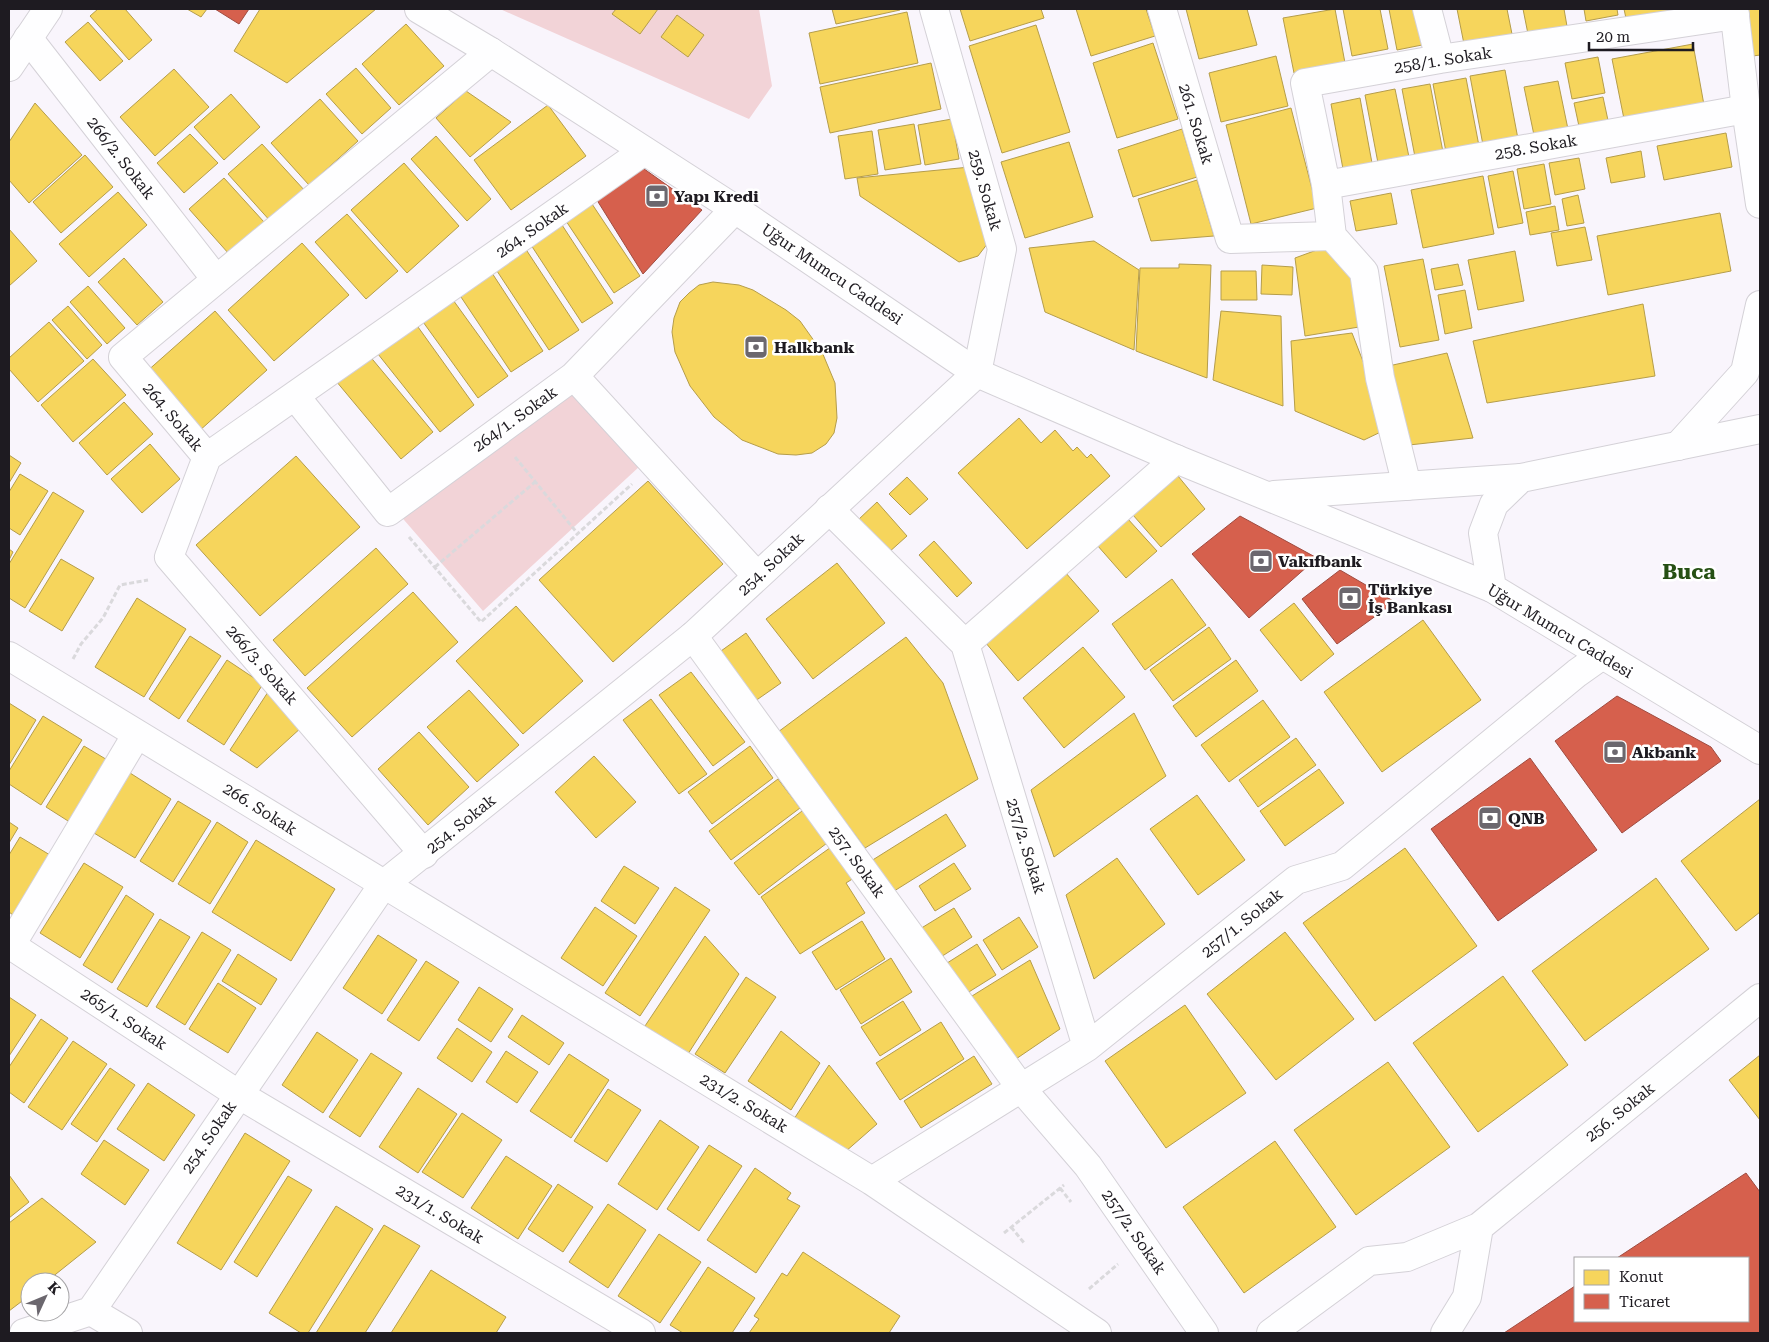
<svg xmlns="http://www.w3.org/2000/svg" width="1769" height="1342" font-family="'Roboto Serif',serif">
<style>
.green{fill:#f2d3d7}
.homes{fill:#f6d55c;stroke:#b59d4a}
.shops{fill:#d6604d;stroke:#9f4b40}
.lines{fill:none;stroke-linecap:round;stroke-linejoin:round}
.minor-casing{stroke:#d4d1d7;stroke-width:30}
.tertiary-casing{stroke:#d4d1d7;stroke-width:30}
.secondary-casing{stroke:#d4d1d7;stroke-width:30}
.primary-casing{stroke:#d4d1d7;stroke-width:30}
.path{stroke:#dad9dc;stroke-width:3;stroke-dasharray:5 2.5;stroke-linecap:butt}
.minor{stroke:#fefeff;stroke-width:28}
.tertiary{stroke:#fefeff;stroke-width:28}
.secondary{stroke:#fefeff;stroke-width:28}
.primary{stroke:#fefeff;stroke-width:28}
.labels{text-anchor:middle;dominant-baseline:central;stroke-width:5;stroke-linejoin:round;paint-order:stroke}
.street-label{font-size:16px;fill:#1e1b21;stroke:#fff}
.poi-label{font-size:16px;font-weight:bold;fill:#1e1b21;stroke:#fff;text-anchor:start}
.district-label{font-size:21px;font-weight:bold;fill:#265014;stroke:#fff}
</style>
<rect width="100%" height="100%" fill="#f9f5fc"/>
<path class="green" d="M 500,9 L 759,9 L 772,86 L 749,119 Z
M 572,389 L 640,466 L 483,611 L 398,513 Z"/>
<path class="homes" d="M 98,9 L 125,9 L 152,40 L 129,60 L 90,16 Z
M 187,9 L 207,9 L 201,17 Z
M 260,9 L 376,9 L 287,83 L 234,51 Z
M 616,9 L 658,9 L 640,34 L 612,14 Z
M 832,9 L 899,9 L 900,10 L 836,24 Z
M 960,9 L 1041,9 L 1044,18 L 970,41 Z
M 1076,9 L 1146,9 L 1155,36 L 1091,56 Z
M 1186,9 L 1247,9 L 1257,45 L 1199,59 Z
M 1335,9 L 1345,63 L 1294,73 L 1283,18 Z
M 1343,9 L 1380,9 L 1388,49 L 1352,56 Z
M 1389,9 L 1420,9 L 1427,44 L 1397,50 Z
M 1457,9 L 1507,9 L 1512,34 L 1464,44 Z
M 1523,9 L 1564,9 L 1568,32 L 1529,39 Z
M 1584,9 L 1617,9 L 1618,15 L 1586,21 Z
M 1624,9 L 1677,9 L 1678,14 L 1627,23 Z
M 1747,9 L 1760,9 L 1760,55 L 1753,56 Z
M 907,12 L 918,63 L 820,84 L 809,33 Z
M 677,15 L 704,35 L 688,57 L 661,37 Z
M 88,22 L 123,61 L 100,81 L 65,42 Z
M 406,24 L 444,66 L 399,105 L 362,64 Z
M 1036,25 L 1070,132 L 1002,153 L 969,46 Z
M 1153,43 L 1178,119 L 1117,138 L 1093,63 Z
M 1693,44 L 1704,105 L 1624,119 L 1612,59 Z
M 1276,56 L 1288,106 L 1221,122 L 1209,73 Z
M 1598,57 L 1605,93 L 1572,99 L 1565,63 Z
M 931,63 L 941,109 L 830,133 L 820,87 Z
M 356,68 L 391,108 L 362,134 L 326,94 Z
M 174,69 L 209,107 L 155,156 L 120,117 Z
M 1505,70 L 1518,139 L 1483,145 L 1470,76 Z
M 1466,78 L 1479,146 L 1446,152 L 1433,84 Z
M 1558,81 L 1569,134 L 1535,140 L 1524,87 Z
M 1430,84 L 1443,152 L 1415,157 L 1402,89 Z
M 1395,89 L 1409,157 L 1378,163 L 1365,95 Z
M 466,91 L 511,122 L 470,157 L 436,118 Z
M 231,94 L 260,127 L 224,160 L 194,127 Z
M 1603,97 L 1609,125 L 1580,131 L 1574,103 Z
M 1360,98 L 1372,163 L 1343,169 L 1331,104 Z
M 320,99 L 358,141 L 309,185 L 271,143 Z
M 35,103 L 82,155 L 29,203 L 9,180 L 9,142 Z
M 548,105 L 586,156 L 511,210 L 474,160 Z
M 1291,108 L 1317,208 L 1251,224 L 1226,125 Z
M 952,119 L 959,159 L 925,165 L 918,125 Z
M 914,124 L 921,164 L 885,170 L 878,130 Z
M 1182,129 L 1197,177 L 1133,197 L 1118,150 Z
M 872,131 L 878,174 L 845,179 L 838,136 Z
M 1726,133 L 1732,167 L 1664,180 L 1657,146 Z
M 190,134 L 218,163 L 184,193 L 157,163 Z
M 436,136 L 491,199 L 467,221 L 411,159 Z
M 1069,142 L 1093,217 L 1025,238 L 1001,162 Z
M 262,144 L 306,192 L 272,223 L 228,174 Z
M 1641,151 L 1645,177 L 1611,183 L 1606,158 Z
M 85,155 L 113,187 L 61,233 L 33,202 Z
M 1579,158 L 1585,189 L 1555,195 L 1549,163 Z
M 404,163 L 459,226 L 407,273 L 351,210 Z
M 1544,164 L 1551,204 L 1524,209 L 1517,169 Z
M 970,167 L 991,239 L 978,256 L 959,262 L 860,196 L 857,178 Z
M 1513,171 L 1523,223 L 1498,228 L 1488,176 Z
M 1483,176 L 1494,234 L 1423,248 L 1411,190 Z
M 224,178 L 264,222 L 229,254 L 189,209 Z
M 1197,180 L 1214,236 L 1151,241 L 1138,199 Z
M 118,192 L 147,225 L 89,277 L 59,244 Z
M 1391,193 L 1397,224 L 1356,231 L 1350,201 Z
M 1578,195 L 1584,223 L 1567,226 L 1562,199 Z
M 590,201 L 640,276 L 614,293 L 564,218 Z
M 1555,206 L 1559,230 L 1530,235 L 1526,212 Z
M 1720,213 L 1731,271 L 1608,295 L 1597,236 Z
M 347,214 L 398,271 L 366,299 L 315,242 Z
M 562,225 L 613,303 L 582,323 L 531,245 Z
M 1585,227 L 1592,260 L 1557,266 L 1551,233 Z
M 9,229 L 37,261 L 9,286 Z
M 1094,241 L 1139,270 L 1134,350 L 1045,312 L 1029,248 Z
M 302,243 L 349,295 L 274,361 L 228,310 Z
M 1325,247 L 1351,272 L 1359,327 L 1305,336 L 1295,258 Z
M 525,248 L 579,330 L 549,350 L 495,268 Z
M 1515,251 L 1524,301 L 1478,310 L 1468,260 Z
M 124,258 L 163,302 L 137,325 L 98,282 Z
M 1423,259 L 1439,340 L 1400,347 L 1384,266 Z
M 1179,264 L 1211,265 L 1207,378 L 1136,351 L 1140,268 L 1179,268 Z
M 1458,264 L 1463,285 L 1435,290 L 1431,269 Z
M 1262,265 L 1293,267 L 1292,295 L 1261,294 Z
M 1221,271 L 1256,271 L 1257,300 L 1221,300 Z
M 492,273 L 543,351 L 511,372 L 459,294 Z
M 713,282 L 739,285 L 753,290 L 786,310 L 800,321 L 822,352 L 835,383 L 837,418 L 834,433 L 826,444 L 812,453 L 796,455 L 778,454 L 742,440 L 714,417 L 690,386 L 675,352 L 672,332 L 674,318 L 680,302 L 689,293 L 699,285 Z
M 88,286 L 125,328 L 107,344 L 70,302 Z
M 1465,290 L 1472,328 L 1445,334 L 1438,295 Z
M 448,293 L 508,376 L 478,398 L 418,315 Z
M 1643,304 L 1655,376 L 1487,403 L 1473,341 Z
M 68,306 L 102,345 L 87,359 L 52,320 Z
M 215,311 L 267,370 L 198,432 L 145,373 Z
M 1221,311 L 1281,316 L 1283,406 L 1213,380 Z
M 413,320 L 474,405 L 440,432 L 374,349 Z
M 49,322 L 84,361 L 38,402 L 9,369 L 9,358 Z
M 1352,333 L 1389,428 L 1364,440 L 1295,411 L 1291,341 Z
M 1447,353 L 1473,438 L 1409,445 L 1384,367 Z
M 368,354 L 433,432 L 401,459 L 336,381 Z
M 93,359 L 126,395 L 73,442 L 41,405 Z
M 124,402 L 153,434 L 107,475 L 79,443 Z
M 1019,418 L 1041,443 L 1055,430 L 1073,451 L 1077,447 L 1087,458 L 1091,454 L 1110,476 L 1027,549 L 958,473 Z
M 150,444 L 180,479 L 142,513 L 111,479 Z
M 9,455 L 21,463 L 9,483 Z
M 296,456 L 360,527 L 260,616 L 196,545 Z
M 20,474 L 48,491 L 20,535 L 9,528 L 9,492 Z
M 1178,476 L 1205,509 L 1161,547 L 1133,515 Z
M 907,477 L 928,499 L 910,515 L 889,494 Z
M 648,481 L 723,564 L 613,662 L 539,580 Z
M 53,492 L 84,511 L 25,608 L 9,598 L 9,564 Z
M 877,502 L 907,536 L 888,553 L 858,520 Z
M 1127,518 L 1157,551 L 1126,578 L 1097,545 Z
M 934,541 L 972,583 L 957,597 L 919,555 Z
M 376,548 L 408,584 L 305,676 L 273,640 Z
M 9,549 L 13,552 L 9,560 Z
M 61,559 L 94,578 L 62,631 L 29,611 Z
M 837,563 L 885,623 L 813,679 L 766,619 Z
M 1065,572 L 1099,611 L 1018,681 L 985,642 Z
M 1172,579 L 1206,625 L 1145,670 L 1112,624 Z
M 413,592 L 458,642 L 352,737 L 307,688 Z
M 137,598 L 186,629 L 144,697 L 95,667 Z
M 1294,603 L 1334,654 L 1301,681 L 1260,630 Z
M 516,606 L 583,681 L 523,734 L 456,661 Z
M 1423,620 L 1481,700 L 1382,772 L 1324,692 Z
M 1209,627 L 1231,659 L 1173,701 L 1150,670 Z
M 746,633 L 781,683 L 748,706 L 714,656 Z
M 190,636 L 221,656 L 179,719 L 149,699 Z
M 906,637 L 943,683 L 978,779 L 865,848 L 778,732 Z
M 1083,647 L 1125,697 L 1064,748 L 1023,698 Z
M 227,660 L 263,684 L 224,745 L 187,721 Z
M 1236,660 L 1258,691 L 1196,737 L 1173,706 Z
M 691,672 L 745,742 L 713,766 L 659,695 Z
M 469,690 L 519,745 L 477,782 L 427,727 Z
M 268,692 L 303,726 L 257,768 L 230,750 Z
M 651,699 L 707,774 L 679,794 L 623,720 Z
M 1263,700 L 1290,737 L 1229,782 L 1201,745 Z
M 9,703 L 36,720 L 9,765 Z
M 1134,713 L 1166,776 L 1054,857 L 1031,790 Z
M 43,716 L 82,740 L 41,805 L 9,784 L 9,771 Z
M 419,732 L 469,787 L 428,825 L 378,769 Z
M 1296,738 L 1316,765 L 1258,807 L 1239,780 Z
M 84,746 L 114,764 L 76,826 L 46,807 Z
M 750,746 L 773,778 L 712,824 L 688,792 Z
M 594,756 L 636,802 L 596,838 L 555,792 Z
M 1319,769 L 1344,803 L 1285,846 L 1260,811 Z
M 130,773 L 171,799 L 135,858 L 94,833 Z
M 778,779 L 800,808 L 731,860 L 709,831 Z
M 1197,795 L 1245,860 L 1198,895 L 1150,829 Z
M 1760,799 L 1760,912 L 1736,931 L 1681,861 Z
M 178,801 L 211,821 L 173,882 L 140,861 Z
M 806,808 L 831,840 L 759,895 L 734,863 Z
M 946,814 L 966,846 L 891,893 L 871,861 Z
M 9,822 L 18,828 L 9,843 Z
M 217,822 L 248,842 L 210,904 L 178,884 Z
M 20,837 L 50,855 L 13,915 L 9,912 L 9,855 Z
M 256,840 L 335,889 L 291,961 L 212,912 Z
M 834,845 L 854,878 L 846,883 L 865,913 L 800,954 L 761,897 Z
M 1405,848 L 1477,946 L 1375,1021 L 1303,923 Z
M 1117,858 L 1165,924 L 1094,979 L 1066,895 Z
M 84,863 L 123,887 L 80,958 L 40,933 Z
M 954,863 L 971,889 L 935,911 L 919,886 Z
M 624,866 L 659,888 L 635,924 L 601,901 Z
M 1656,878 L 1709,949 L 1585,1041 L 1532,971 Z
M 675,887 L 710,910 L 640,1016 L 605,993 Z
M 126,895 L 154,914 L 112,983 L 83,965 Z
M 595,907 L 637,936 L 603,986 L 561,958 Z
M 954,908 L 972,937 L 933,962 L 915,932 Z
M 1019,917 L 1038,947 L 1002,970 L 983,940 Z
M 160,919 L 190,937 L 147,1007 L 117,989 Z
M 862,921 L 885,959 L 836,990 L 812,952 Z
M 202,932 L 231,950 L 185,1025 L 156,1007 Z
M 1285,932 L 1354,1019 L 1276,1080 L 1207,994 Z
M 378,935 L 417,960 L 382,1014 L 343,988 Z
M 705,936 L 739,974 L 688,1054 L 645,1026 Z
M 977,944 L 996,975 L 964,995 L 944,965 Z
M 238,954 L 277,979 L 261,1005 L 222,981 Z
M 891,958 L 912,992 L 861,1024 L 840,990 Z
M 1030,960 L 1060,1029 L 1013,1061 L 972,996 Z
M 426,961 L 459,982 L 419,1041 L 387,1020 Z
M 1503,976 L 1568,1065 L 1478,1132 L 1413,1043 Z
M 746,977 L 776,997 L 725,1073 L 695,1054 Z
M 218,983 L 256,1008 L 228,1053 L 189,1029 Z
M 479,987 L 513,1009 L 491,1042 L 458,1020 Z
M 9,997 L 36,1015 L 9,1056 Z
M 903,1001 L 921,1030 L 880,1056 L 861,1027 Z
M 1185,1005 L 1246,1093 L 1166,1148 L 1105,1061 Z
M 522,1015 L 564,1043 L 549,1065 L 508,1037 Z
M 41,1019 L 68,1038 L 24,1103 L 9,1092 L 9,1067 Z
M 941,1022 L 964,1059 L 900,1100 L 876,1063 Z
M 457,1028 L 492,1052 L 472,1082 L 437,1058 Z
M 781,1031 L 820,1063 L 791,1110 L 748,1081 Z
M 317,1032 L 358,1060 L 323,1113 L 282,1085 Z
M 73,1041 L 107,1064 L 62,1130 L 28,1107 Z
M 506,1051 L 538,1072 L 517,1103 L 486,1082 Z
M 371,1053 L 402,1073 L 360,1137 L 329,1117 Z
M 569,1054 L 609,1080 L 571,1138 L 530,1111 Z
M 1760,1055 L 1760,1120 L 1729,1080 Z
M 974,1056 L 992,1084 L 921,1128 L 904,1101 Z
M 1388,1062 L 1450,1147 L 1356,1215 L 1294,1130 Z
M 829,1065 L 877,1124 L 845,1152 L 794,1119 Z
M 110,1068 L 135,1085 L 97,1142 L 71,1124 Z
M 148,1083 L 195,1115 L 164,1161 L 117,1129 Z
M 418,1088 L 457,1114 L 418,1173 L 379,1147 Z
M 608,1089 L 641,1110 L 607,1162 L 574,1141 Z
M 462,1113 L 502,1140 L 463,1198 L 422,1172 Z
M 660,1120 L 699,1147 L 657,1210 L 618,1184 Z
M 245,1133 L 290,1161 L 221,1270 L 177,1243 Z
M 104,1140 L 149,1170 L 125,1205 L 81,1174 Z
M 1275,1141 L 1336,1227 L 1244,1293 L 1183,1207 Z
M 709,1145 L 742,1166 L 699,1231 L 667,1209 Z
M 506,1156 L 552,1186 L 518,1239 L 471,1208 Z
M 755,1168 L 791,1193 L 787,1199 L 800,1206 L 756,1273 L 707,1240 Z
M 9,1175 L 29,1202 L 9,1218 Z
M 288,1176 L 312,1190 L 257,1277 L 234,1262 Z
M 558,1184 L 593,1207 L 563,1252 L 528,1229 Z
M 42,1198 L 96,1242 L 46,1282 L 30,1282 L 30,1295 L 9,1311 L 9,1223 Z
M 608,1204 L 646,1230 L 608,1288 L 569,1262 Z
M 336,1206 L 373,1229 L 308,1333 L 301,1333 L 269,1313 Z
M 384,1225 L 420,1246 L 365,1333 L 316,1333 Z
M 659,1234 L 701,1262 L 660,1323 L 618,1296 Z
M 803,1252 L 900,1316 L 889,1333 L 749,1333 L 759,1319 L 754,1316 L 782,1273 L 787,1276 Z
M 708,1267 L 755,1298 L 732,1333 L 683,1333 L 670,1325 Z
M 431,1270 L 506,1317 L 496,1333 L 391,1333 Z"/>
<path class="shops" d="M 215,9 L 249,9 L 239,24 Z
M 640,166 L 702,210 L 643,274 L 595,197 Z
M 1240,516 L 1317,558 L 1249,618 L 1192,554 Z
M 1340,570 L 1395,602 L 1337,644 L 1302,599 Z
M 1617,696 L 1711,747 L 1721,761 L 1622,833 L 1555,741 Z
M 1530,758 L 1597,850 L 1498,921 L 1431,829 Z
M 1746,1173 L 1760,1192 L 1760,1333 L 1504,1333 L 1575,1286 L 1575,1321 L 1748,1321 L 1748,1258 L 1617,1258 Z"/>
<g class="lines">
<g class="minor-casing">
<path id="minor" d="M 934,9 L 1002,249 L 977,373
M 1162,9 L 1230,239 L 1332,236 L 1364,272 L 1380,378 L 1407,486
M 1427,9 L 1440,59
M 28,38 L 215,278
M 1326,185 L 1746,109
M 1332,236 L 1326,185 L 1305,83 L 1440,59 L 1735,15
M 574,376 L 757,576
M 295,396 L 388,512 L 574,376 L 735,209
M 207,457 L 123,357 L 491,52
M 207,457 L 644,151
M 207,457 L 169,557 L 424,854
M 829,509 L 965,644 L 1087,1047
M 693,636 L 1021,1088 L 1088,1166 L 1204,1333
M 965,644 L 1176,459
M 9,656 L 872,1181 L 1097,1333
M 9,944 L 238,1094 L 641,1333
M 11,945 L 137,734
M 872,1181 L 1087,1047 L 1296,880 L 1342,866 L 1577,673 L 1601,656
M 91,1311 L 128,1333"/>
</g>
<g class="tertiary-casing">
<path id="tertiary" d="M 24,1333 L 91,1311 L 383,885 L 693,636 L 977,373
M 1271,1333 L 1369,1261 L 1407,1257 L 1479,1227 L 1760,998
M 1445,1333 L 1467,1297 L 1479,1227"/>
</g>
<g class="secondary-casing">
<path id="secondary" d="M 419,9 L 491,52 L 735,209 L 977,373 L 1176,459 L 1492,588
M 1734,9 L 1746,109 L 1760,204
M 9,67 L 48,9
M 1678,446 L 1745,372 L 1760,305
M 1274,495 L 1521,478"/>
</g>
<g class="primary-casing">
<path id="primary" d="M 1760,429 L 1521,478 L 1494,504 L 1483,533 L 1492,588 L 1760,750"/>
</g>
<path class="path" d="M 515,457 L 578,534
M 409,537 L 481,622 L 632,484
M 435,567 L 535,482
M 73,659 L 81,644 L 103,618 L 120,585 L 148,580
M 1060,1188 L 1071,1202
M 1011,1227 L 1025,1244
M 1004,1233 L 1064,1185
M 1089,1289 L 1118,1264"/>
<use href="#minor" class="minor"/>
<use href="#tertiary" class="tertiary"/>
<use href="#secondary" class="secondary"/>
<use href="#primary" class="primary"/>
</g>
<defs>
<g id="bank-square" transform="scale(1.25)"><rect x="-9" y="-9" width="18" height="18" rx="4" fill="#6b676e" stroke="#fff"/><path d="M-6-4H6V4H-6ZM0-2.3a2.3 2.3 0 1 0 0 4.6a2.3 2.3 0 1 0 0-4.6Z" fill="#fff"/></g>
</defs>
<g fill-rule="evenodd">
<use href="#bank-square" x="657" y="196"/>
<use href="#bank-square" x="756" y="347"/>
<use href="#bank-square" x="1261" y="561"/>
<use href="#bank-square" x="1350" y="598"/>
<use href="#bank-square" x="1615" y="752"/>
<use href="#bank-square" x="1490" y="818"/>
</g>
<g class="labels">
<g class="street-label">
<text transform="translate(1443 60) rotate(-9)">258/1. Sokak</text>
<text transform="translate(1196 124) rotate(73)">261. Sokak</text>
<text transform="translate(1536 147) rotate(-10)">258. Sokak</text>
<text transform="translate(121 158) rotate(52)">266/2. Sokak</text>
<text transform="translate(985 190) rotate(74)">259. Sokak</text>
<text transform="translate(532 230) rotate(-35)">264. Sokak</text>
<text transform="translate(832 274) rotate(34)">Uğur Mumcu Caddesi</text>
<text transform="translate(173 417) rotate(50)">264. Sokak</text>
<text transform="translate(515 419) rotate(-36)">264/1. Sokak</text>
<text transform="translate(771 564) rotate(-43)">254. Sokak</text>
<text transform="translate(1560 631) rotate(31)">Uğur Mumcu Caddesi</text>
<text transform="translate(262 665) rotate(49)">266/3. Sokak</text>
<text transform="translate(260 809) rotate(32)">266. Sokak</text>
<text transform="translate(461 824) rotate(-39)">254. Sokak</text>
<text transform="translate(1026 846) rotate(73)">257/2. Sokak</text>
<text transform="translate(857 862) rotate(54)">257. Sokak</text>
<text transform="translate(1242 923) rotate(-39)">257/1. Sokak</text>
<text transform="translate(124 1019) rotate(33)">265/1. Sokak</text>
<text transform="translate(744 1103) rotate(31)">231/2. Sokak</text>
<text transform="translate(1620 1112) rotate(-39)">256. Sokak</text>
<text transform="translate(209 1137) rotate(-56)">254. Sokak</text>
<text transform="translate(440 1214) rotate(31)">231/1. Sokak</text>
<text transform="translate(1134 1232) rotate(55)">257/2. Sokak</text>
</g>
<g class="poi-label">
<text x="674" y="196">Yapı Kredi</text>
<text x="774" y="347">Halkbank</text>
<text x="1278" y="561">Vakıfbank</text>
<text x="1368" y="589">Türkiye<tspan x="1368" dy="18">İş Bankası</tspan></text>
<text x="1632" y="752">Akbank</text>
<text x="1508" y="818">QNB</text>
</g>
<g class="district-label">
<text x="1689" y="572">Buca</text>
</g>
</g>
<rect width="1769" height="1342" fill="none" stroke="#1e1b21" stroke-width="20"/>
<rect x="1574" y="1257" width="175" height="65" fill="#ffffff" stroke="#a5a4a6"/>
<rect x="1584" y="1270" width="25" height="15" fill="#f6d55c" stroke="#a5a4a6"/>
<text x="1619" y="1282" font-size="15" fill="#1e1b21">Konut</text>
<rect x="1584" y="1294" width="25" height="15" fill="#d6604d" stroke="#a5a4a6"/>
<text x="1619" y="1307" font-size="15" fill="#1e1b21">Ticaret</text>
<g transform="translate(45 1297) rotate(46)"><circle r="24" fill="#ffffff" stroke="#a5a4a6"/>
<path d="M0-4L9 19L0 12L-9 19Z" fill="#6b676e"/>
<text y="-8" font-size="14" font-weight="bold" text-anchor="middle" fill="#1e1b21">K</text>
</g>
<path d="M1589 42v8h104v-8" fill="none" stroke="#1e1b21" stroke-width="2.5"/>
<text x="1596" y="42" font-size="15" fill="#1e1b21" stroke="#ffffff" stroke-width="4" paint-order="stroke">20 m</text>
</svg>
